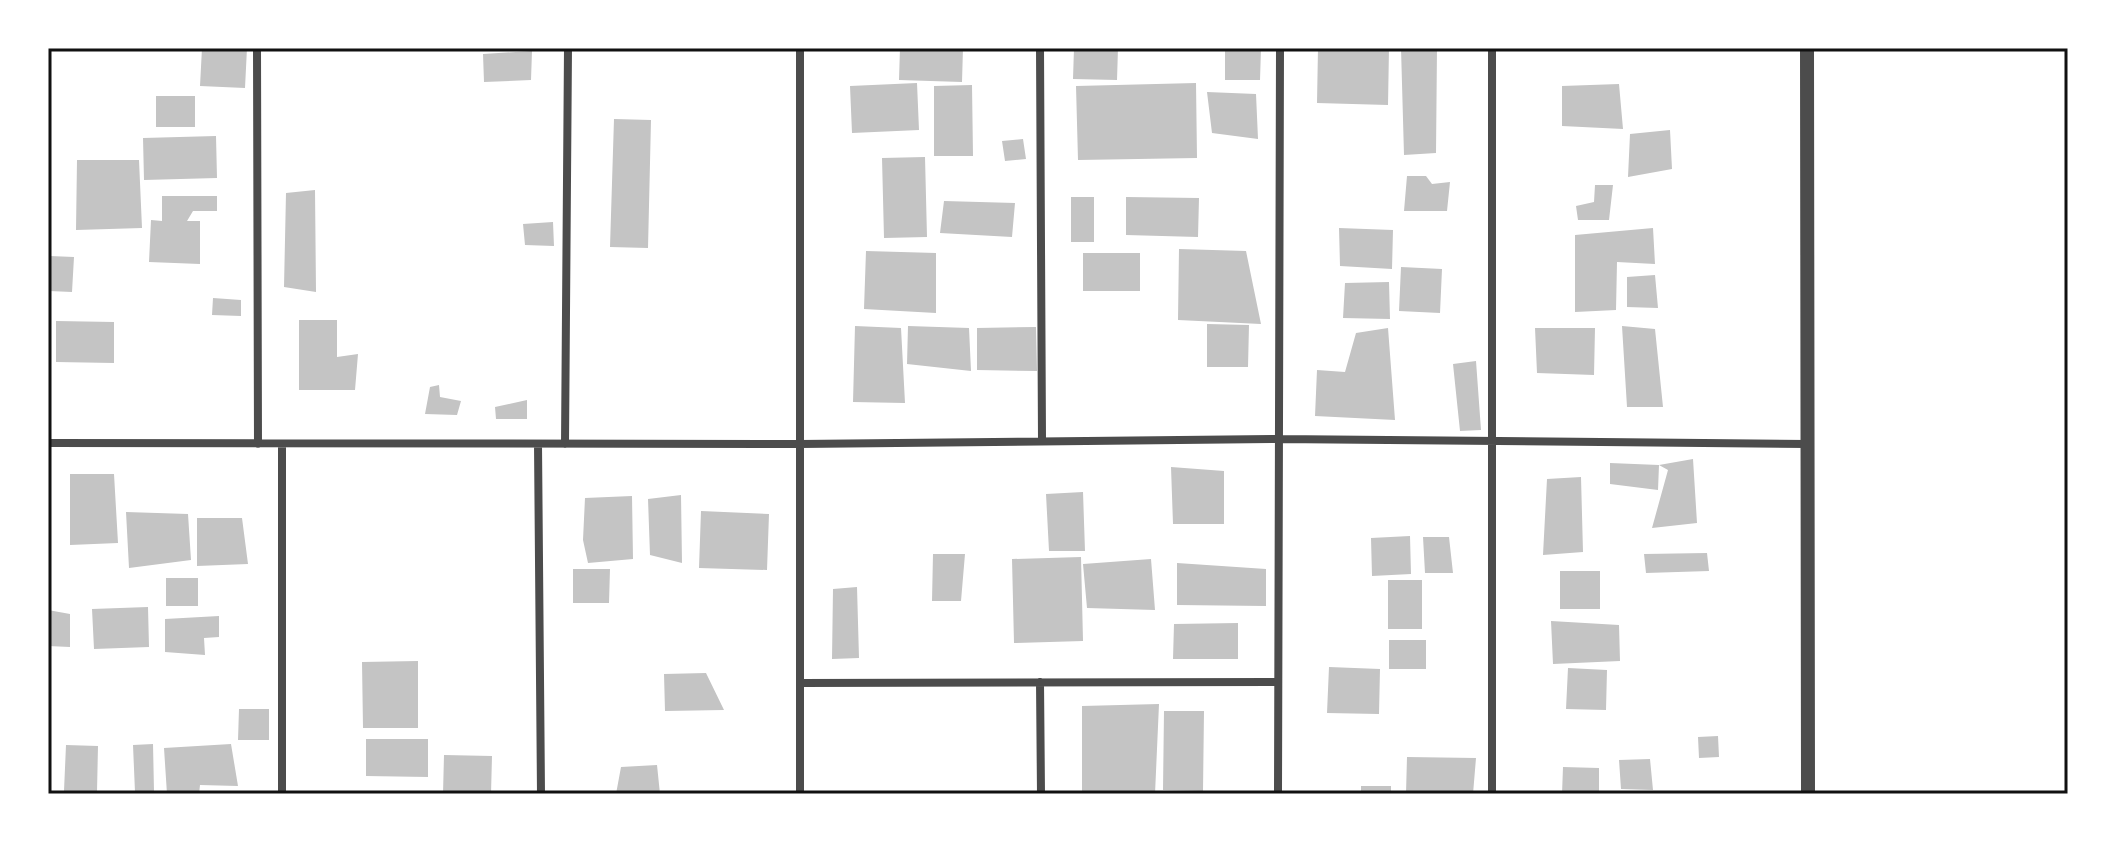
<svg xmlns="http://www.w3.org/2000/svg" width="2116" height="842" font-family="'Crimson Pro',serif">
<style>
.building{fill:#c4c4c4}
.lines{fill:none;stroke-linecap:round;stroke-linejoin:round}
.minor{stroke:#4c4c4c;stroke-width:8}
.tertiary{stroke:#4c4c4c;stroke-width:14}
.neatline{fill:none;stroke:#111;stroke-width:3}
</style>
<rect width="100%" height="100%" fill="#fff"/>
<path class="building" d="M 202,48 L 247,48 L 245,88 L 200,86 Z
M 900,48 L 963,48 L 962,82 L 899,80 Z
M 1074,48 L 1118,48 L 1117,80 L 1073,79 Z
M 1225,48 L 1261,48 L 1260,80 L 1225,80 Z
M 1318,48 L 1389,48 L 1388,105 L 1317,103 Z
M 1401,48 L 1437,48 L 1436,153 L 1404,155 Z
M 532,51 L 531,80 L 484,82 L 483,54 Z
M 917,83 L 919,130 L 852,133 L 850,86 Z
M 1196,83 L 1197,158 L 1078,160 L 1076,86 Z
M 1619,84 L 1623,129 L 1562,126 L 1562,86 Z
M 972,85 L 973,156 L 934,156 L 934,86 Z
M 1207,92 L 1256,94 L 1258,139 L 1212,133 Z
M 156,96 L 195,96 L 195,127 L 156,127 Z
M 614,119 L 651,120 L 648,248 L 610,247 Z
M 1670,130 L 1672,169 L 1628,177 L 1630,134 Z
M 216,136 L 217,178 L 144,180 L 143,138 Z
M 1023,139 L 1026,159 L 1005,161 L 1002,141 Z
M 925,157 L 927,237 L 884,238 L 882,158 Z
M 77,160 L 139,160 L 142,228 L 76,230 Z
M 1407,176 L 1426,176 L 1432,184 L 1450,182 L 1447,211 L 1404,211 Z
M 1595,185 L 1613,185 L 1609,220 L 1578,220 L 1576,206 L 1594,202 Z
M 315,190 L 316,292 L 284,287 L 286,193 Z
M 162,196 L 217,196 L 217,211 L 193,211 L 187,221 L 200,221 L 200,264 L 149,262 L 151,220 L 162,221 Z
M 1071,197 L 1094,197 L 1094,242 L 1071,242 Z
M 1126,197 L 1199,198 L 1198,237 L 1126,235 Z
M 944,201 L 1015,203 L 1012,237 L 940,233 Z
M 553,222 L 554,246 L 525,245 L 523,224 Z
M 1339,228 L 1393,230 L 1392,269 L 1340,266 Z
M 1653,228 L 1655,264 L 1617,262 L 1616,310 L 1575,312 L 1575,235 Z
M 1179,249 L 1246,251 L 1261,324 L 1178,320 Z
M 866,251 L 936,253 L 936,313 L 864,309 Z
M 1083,253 L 1140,253 L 1140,291 L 1083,291 Z
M 50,256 L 74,257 L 72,292 L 49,291 Z
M 1401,267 L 1442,269 L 1440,313 L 1399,311 Z
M 1655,275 L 1658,308 L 1627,307 L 1627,277 Z
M 1389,282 L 1390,319 L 1343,318 L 1345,283 Z
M 213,298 L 241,300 L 241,316 L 212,315 Z
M 299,320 L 337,320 L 337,357 L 358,354 L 355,390 L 299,390 Z
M 56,321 L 114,322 L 114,363 L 56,362 Z
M 1207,324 L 1249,325 L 1248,367 L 1207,367 Z
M 855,326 L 901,328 L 905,403 L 853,402 Z
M 908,326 L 969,328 L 971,371 L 907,364 Z
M 1622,326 L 1655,329 L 1663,407 L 1627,407 Z
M 1036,327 L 1037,371 L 977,370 L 977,328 Z
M 1388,328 L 1395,420 L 1315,416 L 1317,370 L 1345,372 L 1356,333 Z
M 1535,328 L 1595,328 L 1594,375 L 1537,373 Z
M 1476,361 L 1481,430 L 1460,431 L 1453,364 Z
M 439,385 L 440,397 L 461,401 L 457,415 L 425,414 L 430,387 Z
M 527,400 L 527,419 L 496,419 L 495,407 Z
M 1693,459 L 1697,523 L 1652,528 L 1668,470 L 1659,465 Z
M 1610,463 L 1659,465 L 1658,490 L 1610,484 Z
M 1171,467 L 1224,471 L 1224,524 L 1173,524 Z
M 70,474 L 114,474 L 118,543 L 70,545 Z
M 1581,477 L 1583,552 L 1543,555 L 1547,479 Z
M 1083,492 L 1085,551 L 1049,551 L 1046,494 Z
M 681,495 L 682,563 L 650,555 L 648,499 Z
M 632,496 L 633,559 L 588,563 L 583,540 L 585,498 Z
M 701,511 L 769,514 L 767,570 L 699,568 Z
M 126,512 L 188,514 L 191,560 L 129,568 Z
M 197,518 L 242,518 L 248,564 L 197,566 Z
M 1410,536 L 1411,574 L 1372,576 L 1371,538 Z
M 1423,537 L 1449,537 L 1453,573 L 1425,573 Z
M 1707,553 L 1709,571 L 1646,573 L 1644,554 Z
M 933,554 L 965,554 L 961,601 L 932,601 Z
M 1081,557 L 1083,641 L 1014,643 L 1012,559 Z
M 1151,559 L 1155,610 L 1087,608 L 1083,564 Z
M 1177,563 L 1266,569 L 1266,606 L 1177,605 Z
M 573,569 L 610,569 L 609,603 L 573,603 Z
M 1560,571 L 1600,571 L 1600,609 L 1560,609 Z
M 166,578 L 198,578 L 198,606 L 166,606 Z
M 1388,580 L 1422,580 L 1422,629 L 1388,629 Z
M 857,587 L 859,658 L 832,659 L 833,589 Z
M 148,607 L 149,647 L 94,649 L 92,609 Z
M 48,610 L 70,614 L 70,647 L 48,646 Z
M 219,616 L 219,637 L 204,638 L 205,655 L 165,652 L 165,619 Z
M 1551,621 L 1619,625 L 1620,661 L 1553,664 Z
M 1238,623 L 1238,659 L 1173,659 L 1174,624 Z
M 1389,640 L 1426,640 L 1426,669 L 1389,669 Z
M 418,661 L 418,728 L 363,728 L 362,662 Z
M 1329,667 L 1380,669 L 1379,714 L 1327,713 Z
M 1568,668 L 1607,670 L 1606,710 L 1566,709 Z
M 706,673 L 724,710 L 665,711 L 664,674 Z
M 1159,704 L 1155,794 L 1082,794 L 1082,706 Z
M 239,709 L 269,709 L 269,740 L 238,740 Z
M 1164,711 L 1204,711 L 1203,791 L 1163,790 Z
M 1718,736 L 1719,757 L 1699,758 L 1698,737 Z
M 366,739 L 428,739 L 428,777 L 366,776 Z
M 153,744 L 154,791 L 135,792 L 133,745 Z
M 231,744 L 238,786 L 200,785 L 199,794 L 167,794 L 164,748 Z
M 66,745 L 98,746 L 97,792 L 64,791 Z
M 444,755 L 492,756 L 491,794 L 443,794 Z
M 1407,757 L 1476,758 L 1473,794 L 1406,794 Z
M 1650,759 L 1653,790 L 1621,789 L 1619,760 Z
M 657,765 L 660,794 L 616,794 L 621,767 Z
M 1563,767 L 1599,768 L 1599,794 L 1562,794 Z
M 1361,786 L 1391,786 L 1391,794 L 1361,794 Z"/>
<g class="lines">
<path class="minor" d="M 257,48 L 258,444
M 800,48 L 800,794
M 1040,48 L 1042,441
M 48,443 L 800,444 L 1278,439 L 1807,444
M 538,444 L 541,794
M 565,444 L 568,48
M 1040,682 L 1041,794
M 800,683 L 1278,682
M 282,794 L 282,444
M 1278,794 L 1280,48
M 1492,794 L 1492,48"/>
<path class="tertiary" d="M 1807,48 L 1808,794"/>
</g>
<rect width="2116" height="842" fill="none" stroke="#ffffff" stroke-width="100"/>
<rect x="50" y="50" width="2016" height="742" class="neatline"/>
</svg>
